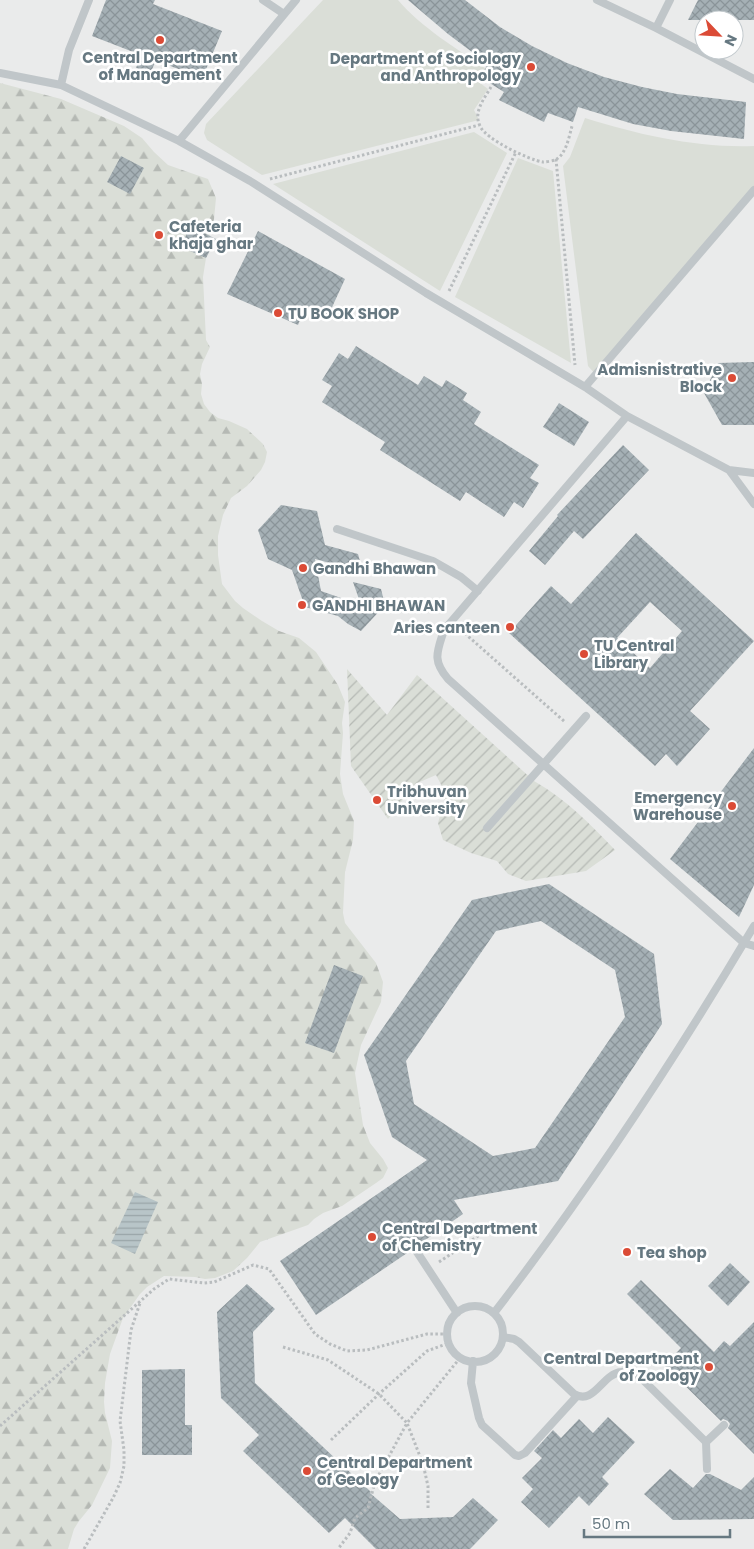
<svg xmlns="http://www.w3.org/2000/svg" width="754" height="1549" font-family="Poppins,sans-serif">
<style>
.built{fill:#eaebeb;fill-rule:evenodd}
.grass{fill:#daded7}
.forest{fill:url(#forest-firs)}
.garden{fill:url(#garden-furrows)}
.water{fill:url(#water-rules)}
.building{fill:url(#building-cross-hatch);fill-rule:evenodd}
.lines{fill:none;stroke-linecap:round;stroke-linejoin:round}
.path{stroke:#b9bdbf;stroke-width:3;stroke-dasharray:2.5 2.5;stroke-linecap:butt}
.lane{stroke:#c0c6c9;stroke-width:8}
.poi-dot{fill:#db4b36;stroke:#fff;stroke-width:2}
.labels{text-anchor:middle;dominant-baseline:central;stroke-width:5;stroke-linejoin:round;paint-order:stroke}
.poi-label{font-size:15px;font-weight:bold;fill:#667881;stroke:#fff;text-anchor:start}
</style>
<defs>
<pattern id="forest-firs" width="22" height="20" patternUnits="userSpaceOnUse" patternTransform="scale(1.25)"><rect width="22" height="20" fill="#daded7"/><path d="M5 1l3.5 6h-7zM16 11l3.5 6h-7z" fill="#b5b9b4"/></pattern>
<pattern id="garden-furrows" width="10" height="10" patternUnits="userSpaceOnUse" patternTransform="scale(1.25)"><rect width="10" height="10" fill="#daded7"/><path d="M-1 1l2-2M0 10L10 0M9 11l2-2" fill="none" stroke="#b5b9b4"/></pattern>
<pattern id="water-rules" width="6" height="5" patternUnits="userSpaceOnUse" patternTransform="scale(1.25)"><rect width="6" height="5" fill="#b8c5c8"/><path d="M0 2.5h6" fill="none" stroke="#99a5a8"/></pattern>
<pattern id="building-cross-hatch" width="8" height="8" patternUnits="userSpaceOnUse" patternTransform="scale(1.25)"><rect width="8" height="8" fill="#a5b0b5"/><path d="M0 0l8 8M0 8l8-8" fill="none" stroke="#8a9499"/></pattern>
</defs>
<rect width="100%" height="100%" fill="#f9f9f7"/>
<path class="built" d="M 0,0 L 754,0 L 754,1549 L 0,1549 ZM 704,20 L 734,20 L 734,50 L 704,50 Z"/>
<path class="grass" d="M 323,0 L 398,0 C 422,28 456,48 486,69 L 480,83 L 488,89 L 474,110 L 479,120 L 262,175 L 207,140 L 204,133 L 206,124 Z
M 585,118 C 640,135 696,148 754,146 L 754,193 L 597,376 L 588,366 L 563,166 L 570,157 Z
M 474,132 L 507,153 L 440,291 L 273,184 Z
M 518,158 L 553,171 L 571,363 L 455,297 Z"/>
<path class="forest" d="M 0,83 L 61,99 L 124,126 L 142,138 L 154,152 L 168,165 L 208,179 L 216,198 L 214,219 L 209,239 L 203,277 L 206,340 L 210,347 L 202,364 L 200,374 L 202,384 L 201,394 L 204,404 L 210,412 L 218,418 L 229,421 L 247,429 L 263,444 L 267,452 L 265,462 L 261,470 L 247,486 L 231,498 L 223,515 L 218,536 L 218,555 L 222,584 L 235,601 L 243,608 L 262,621 L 279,631 L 299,638 L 316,652 L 338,685 L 345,702 L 342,723 L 343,733 L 340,774 L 343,794 L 354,821 L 353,840 L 345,872 L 343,913 L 345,923 L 376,963 L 383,982 L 381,1002 L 361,1045 L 355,1073 L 363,1125 L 370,1143 L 383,1159 L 388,1168 L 383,1178 L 376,1183 L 342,1206 L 323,1213 L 314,1219 L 308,1225 L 260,1242 L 247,1258 L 233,1271 L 215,1278 L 205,1279 L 195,1277 L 164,1276 L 147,1287 L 140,1294 L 123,1318 L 110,1354 L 105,1383 L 104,1402 L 105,1413 L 112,1441 L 110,1468 L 92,1505 L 79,1521 L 74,1529 L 68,1549 L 0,1549 Z"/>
<path class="garden" d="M 347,669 L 387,715 L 417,675 L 534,781 C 567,800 589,823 615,850 L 586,871 L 526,881 L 508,874 L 497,861 L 471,853 L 443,840 L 438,823 L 446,794 L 436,775 L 415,784 L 388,819 L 351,766 Z"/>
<path class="water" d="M 135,1192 L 158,1202 L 135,1254 L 111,1243 Z"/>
<path class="building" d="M 106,0 L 155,0 L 153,4 L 222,31 L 202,79 L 156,60 L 150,74 L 136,68 L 141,55 L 92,36 Z
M 408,0 L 465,0 L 500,27 L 532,46 L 567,63 L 604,77 L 642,87 L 677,94 L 746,102 L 744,139 L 671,131 L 633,124 L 578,107 L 573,122 L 548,113 L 544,122 L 499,100 L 504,92 L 480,77 L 488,64 L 448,34 Z
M 698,0 L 754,0 L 754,20 L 688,20 Z
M 121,156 L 144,168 L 130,194 L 107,182 Z
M 190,226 L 216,239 L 206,258 L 181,247 Z
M 258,231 L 345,279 L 328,316 L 305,308 L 298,325 L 227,294 Z
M 356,346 L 418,385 L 424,376 L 442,387 L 446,380 L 467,393 L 463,400 L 481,412 L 474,424 L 539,465 L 530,478 L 539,483 L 523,508 L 514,502 L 504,517 L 466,492 L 460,501 L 380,450 L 385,442 L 322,402 L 332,386 L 322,380 L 339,353 L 348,359 Z
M 754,362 L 754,425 L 722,425 L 704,393 L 718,363 Z
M 559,403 L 589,422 L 574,446 L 543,427 Z
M 623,445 L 649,470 L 583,539 L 574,531 L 545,565 L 529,551 L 558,516 L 557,515 Z
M 281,505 L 317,511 L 325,545 L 358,554 L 363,572 L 315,559 L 321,591 L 361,605 L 353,582 L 381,589 L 385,605 L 361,631 L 348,624 L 338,616 L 305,607 L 292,570 L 268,559 L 258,530 Z
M 636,533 L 754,641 L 690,711 L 710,729 L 677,766 L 666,754 L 655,766 L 509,633 L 551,586 L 571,604 ZM 650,602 L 682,631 L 650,668 L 617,638 Z
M 754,748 L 754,885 L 739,917 L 670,859 Z
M 549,884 L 654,954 L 662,1024 L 558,1181 L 454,1200 L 463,1214 L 418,1245 L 415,1243 L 412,1245 L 410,1251 L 316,1315 L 280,1261 L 427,1160 L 392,1137 L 364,1055 L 472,900 ZM 541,921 L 615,970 L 625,1017 L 535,1148 L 493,1156 L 414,1104 L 406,1061 L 496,931 Z
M 334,965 L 363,976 L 334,1053 L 305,1043 Z
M 730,1263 L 750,1282 L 728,1306 L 708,1286 Z
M 641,1280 L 714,1352 L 724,1341 L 730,1346 L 754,1322 L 754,1454 L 728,1428 L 730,1424 L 728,1421 L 723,1419 L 721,1421 L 664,1365 L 681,1348 L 627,1294 Z
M 247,1284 L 275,1309 L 253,1332 L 255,1383 L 371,1492 L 370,1493 L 400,1519 L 453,1517 L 473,1498 L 498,1520 L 470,1549 L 376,1549 L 345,1518 L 329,1533 L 243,1451 L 259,1435 L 221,1398 L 217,1312 Z
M 185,1369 L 185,1425 L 192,1425 L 192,1455 L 142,1455 L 142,1370 Z
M 608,1417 L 635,1442 L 602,1477 L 609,1484 L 589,1506 L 579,1496 L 549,1528 L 521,1502 L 533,1489 L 522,1478 L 542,1458 L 534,1451 L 553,1430 L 561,1438 L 579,1419 L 593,1433 Z
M 670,1469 L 693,1488 L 706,1474 L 710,1474 L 741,1490 L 754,1477 L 754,1519 L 673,1520 L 644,1494 Z"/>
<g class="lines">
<path class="path" d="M 491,87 C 484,99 473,112 480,126 C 485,139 529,160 543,162 C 546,162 552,161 555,160 C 566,155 569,137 572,126
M 556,159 L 575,365
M 270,179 L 479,125
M 449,291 L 516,152
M 461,630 L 565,722
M 439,1262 L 487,1230
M 283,1347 L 328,1360 L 379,1394 L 407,1423 L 375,1482 L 368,1508 L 355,1518 L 350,1533 L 338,1549
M 0,1426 L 154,1289 L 169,1279 L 204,1283 L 214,1282 L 253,1265 L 269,1269 L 315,1334 L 330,1344 L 347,1351 L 367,1350 L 427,1334 L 447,1334
M 331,1440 L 379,1394 L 427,1351 L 449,1343
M 428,1508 L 428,1486 L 423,1464 L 407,1423 L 460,1358
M 84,1549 L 113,1498 L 120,1483 L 124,1466 L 124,1450 L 120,1421 L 131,1330 L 140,1303"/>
<path class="lane" d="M 263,0 L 284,14
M 597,0 L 656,28 L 754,79
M 656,28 L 670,0
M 0,73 L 61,85 L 179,141 L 250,181 L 426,293 L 585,387 L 627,416 L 729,470 L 754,504
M 61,85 L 69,50 L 89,0
M 179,141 L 296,0
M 585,387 L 754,190
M 627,416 L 444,630 C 437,652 432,660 448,679 L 744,943 L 754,946
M 729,470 L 754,473
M 337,529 L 433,561 L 461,577 L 478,591
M 487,828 L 586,716
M 415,1249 L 457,1313
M447 1334a28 28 0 1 1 56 0a28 28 0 1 1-56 0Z
M 494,1313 C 588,1191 675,1059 754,926
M 503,1337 L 514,1339 L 519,1342 L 574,1394 C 594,1406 602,1374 621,1372 C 628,1371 634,1374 640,1377 L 706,1442 L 724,1425
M 473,1361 L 471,1383 L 479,1418 L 482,1425 L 515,1455 L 519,1456 L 525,1453 L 577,1396
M 706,1442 L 707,1469"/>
</g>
<g class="poi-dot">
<circle cx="160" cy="40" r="5"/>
<circle cx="531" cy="67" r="5"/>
<circle cx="159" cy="235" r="5"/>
<circle cx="278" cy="313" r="5"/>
<circle cx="732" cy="378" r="5"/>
<circle cx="303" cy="568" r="5"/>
<circle cx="302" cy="605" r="5"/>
<circle cx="510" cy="627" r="5"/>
<circle cx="584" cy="654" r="5"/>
<circle cx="377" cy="800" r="5"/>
<circle cx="732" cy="806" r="5"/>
<circle cx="372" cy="1237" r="5"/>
<circle cx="627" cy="1252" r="5"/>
<circle cx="709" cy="1367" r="5"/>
<circle cx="307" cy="1471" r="5"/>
</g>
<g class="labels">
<g class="poi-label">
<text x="160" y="57" text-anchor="middle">Central Department<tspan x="160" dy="17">of Management</tspan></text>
<text x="521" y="58" text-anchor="end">Department of Sociology<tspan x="521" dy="17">and Anthropology</tspan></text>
<text x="169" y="226">Cafeteria<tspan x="169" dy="17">khaja ghar</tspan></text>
<text x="288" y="313">TU BOOK SHOP</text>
<text x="722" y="369" text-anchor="end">Admisnistrative<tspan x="722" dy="17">Block</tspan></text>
<text x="313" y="568">Gandhi Bhawan</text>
<text x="312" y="605">GANDHI BHAWAN</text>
<text x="500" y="627" text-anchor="end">Aries canteen</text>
<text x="594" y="645">TU Central<tspan x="594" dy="17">Library</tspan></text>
<text x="387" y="791">Tribhuvan<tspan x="387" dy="17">University</tspan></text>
<text x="722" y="797" text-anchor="end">Emergency<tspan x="722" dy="17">Warehouse</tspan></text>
<text x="382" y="1228">Central Department<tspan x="382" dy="17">of Chemistry</tspan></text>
<text x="637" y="1252">Tea shop</text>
<text x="699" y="1358" text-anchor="end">Central Department<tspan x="699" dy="17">of Zoology</tspan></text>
<text x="317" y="1462">Central Department<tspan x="317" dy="17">of Geology</tspan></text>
</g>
</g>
<g transform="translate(719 35) rotate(115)"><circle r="24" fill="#ffffff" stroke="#c2c9cd"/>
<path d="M0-4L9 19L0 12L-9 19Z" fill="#db4b36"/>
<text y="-8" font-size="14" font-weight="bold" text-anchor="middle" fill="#667881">N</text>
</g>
<path d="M584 1529v8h146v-8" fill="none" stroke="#667881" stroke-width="2.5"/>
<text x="592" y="1529" font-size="15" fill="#667881" stroke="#ffffff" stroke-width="4" paint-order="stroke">50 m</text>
</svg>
